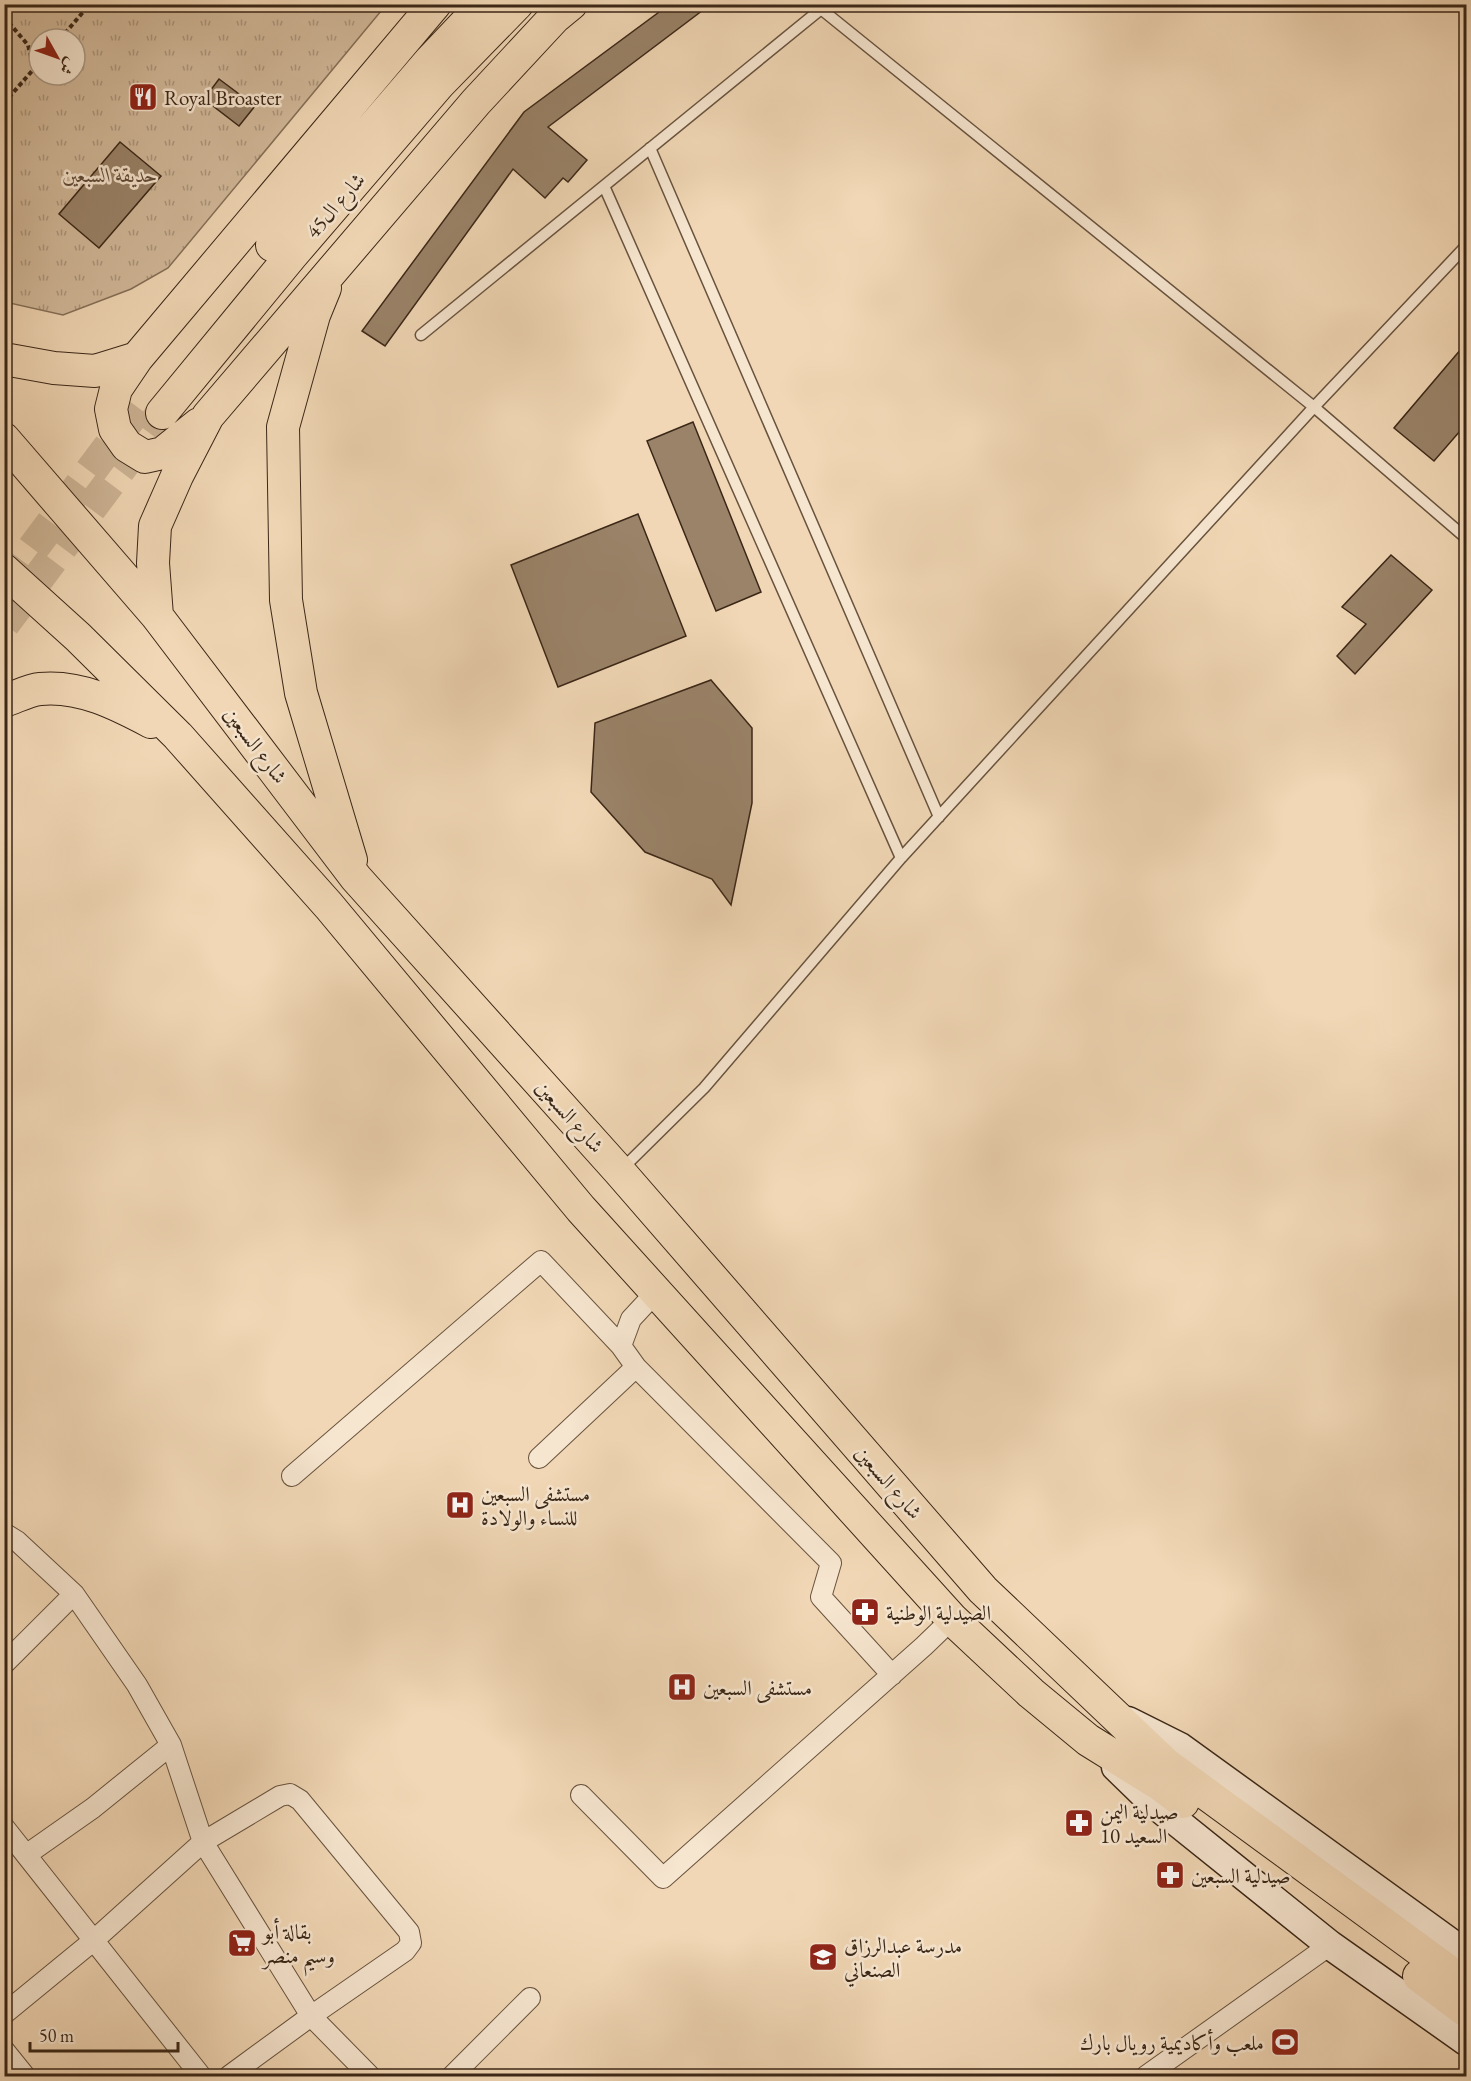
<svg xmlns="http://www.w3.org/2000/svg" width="1471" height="2081" font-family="'EB Garamond',Amiri,serif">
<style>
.park{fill:url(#park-tufts);stroke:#867058;stroke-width:1.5;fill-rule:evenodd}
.building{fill:#9a8369;stroke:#3b2717;stroke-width:1.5}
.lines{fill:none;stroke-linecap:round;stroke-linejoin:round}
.primary-tunnel{stroke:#cdb495;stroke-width:32;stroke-dasharray:32 16;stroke-linecap:butt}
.service-casing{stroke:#68533e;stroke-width:13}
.minor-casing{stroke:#68533e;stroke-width:22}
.secondary-casing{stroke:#3b2717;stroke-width:31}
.primary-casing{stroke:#3b2717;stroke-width:34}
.path{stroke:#3b2717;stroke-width:4;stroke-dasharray:4.5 3;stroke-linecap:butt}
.service{stroke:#f6e5cf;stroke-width:10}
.minor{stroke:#f6e5cf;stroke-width:20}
.secondary{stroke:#f6e5cf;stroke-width:28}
.primary{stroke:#f1d7b5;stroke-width:32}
.labels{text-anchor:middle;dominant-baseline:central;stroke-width:5;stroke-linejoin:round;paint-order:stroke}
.poi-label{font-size:21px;fill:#3b2717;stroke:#f6e5cf;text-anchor:start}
.park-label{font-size:21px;font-style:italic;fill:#614c38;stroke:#f6e5cf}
.street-label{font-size:21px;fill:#3b2717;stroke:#f6e5cf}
</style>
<defs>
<pattern id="park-tufts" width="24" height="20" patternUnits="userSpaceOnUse" patternTransform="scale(1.5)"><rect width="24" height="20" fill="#d2b99a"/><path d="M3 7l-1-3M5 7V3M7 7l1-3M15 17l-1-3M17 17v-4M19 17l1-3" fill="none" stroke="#ac967d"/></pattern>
</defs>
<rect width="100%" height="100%" fill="#f1d7b5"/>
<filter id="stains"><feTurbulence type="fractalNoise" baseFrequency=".00333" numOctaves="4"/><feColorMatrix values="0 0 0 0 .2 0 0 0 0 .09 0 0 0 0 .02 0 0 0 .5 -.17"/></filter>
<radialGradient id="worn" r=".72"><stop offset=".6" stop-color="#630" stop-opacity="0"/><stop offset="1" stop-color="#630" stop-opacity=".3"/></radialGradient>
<path class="park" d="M 5,5 L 386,5 L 168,268 L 131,289 L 63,315 L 5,302 ZM 39,39 L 75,39 L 75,75 L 39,75 Z"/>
<path class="building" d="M 670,4 L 711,4 L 548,127 L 587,160 L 568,182 L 563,178 L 545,198 L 513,169 L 385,346 L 362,331 L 524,112 Z
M 219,79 L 255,106 L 239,126 L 204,99 Z
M 120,142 L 161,176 L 99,248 L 59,214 Z
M 1467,342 L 1467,423 L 1434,461 L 1394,428 Z
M 693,422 L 761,592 L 716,611 L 647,441 Z
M 638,514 L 686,636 L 558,687 L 511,565 Z
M 1391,555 L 1432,590 L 1355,674 L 1337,656 L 1366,624 L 1342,607 Z
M 711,680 L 752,728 L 752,803 L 731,905 L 712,879 L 645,852 L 591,792 L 595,723 Z"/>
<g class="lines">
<path class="primary-tunnel" d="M 4,587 L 143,401
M 4,624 L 162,413"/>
<g class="service-casing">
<path id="service" d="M 821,9 L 1314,407 L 1466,538
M 650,148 L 939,817
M 604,186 L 901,858
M 421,335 L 826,5
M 622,1169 L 704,1088 L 901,858 L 1314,407 L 1466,246"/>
</g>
<g class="minor-casing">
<path id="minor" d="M 621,1346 L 631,1319 L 657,1291
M 539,1458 L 636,1367
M 292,1476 L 541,1261 L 621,1346 L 636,1367 L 831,1563 L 821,1597 L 892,1675
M 4,1533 L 17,1541 L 74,1594 L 137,1685 L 171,1745 L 203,1842 L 311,2016 L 370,2076
M 4,1664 L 74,1594
M 581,1795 L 663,1878 L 924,1646 L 952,1619
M 4,1827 L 201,2076
M 26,1855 L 93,1808 L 171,1745
M 4,2014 L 93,1941 L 203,1842 L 280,1796 L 290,1794 L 300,1800 L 409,1932 L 411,1943 L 405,1951 L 311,2016 L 229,2076
M 4,2050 L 25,2076
M 452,2076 L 530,1998
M 1146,2076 L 1330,1945"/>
</g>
<g class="secondary-casing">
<path id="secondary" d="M 1128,1721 L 1180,1747 L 1466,1954
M 1116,1767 L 1152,1802 L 1330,1945 L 1466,2041"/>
</g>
<g class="primary-casing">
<path id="primary" d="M 272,245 L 430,61 L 484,4
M 325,288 L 314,315 L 283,427 L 286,600 L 301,693 L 351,860
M 137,358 L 116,389 L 111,409 L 115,429 L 127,446 L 145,457 L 163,453 L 199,424
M 4,359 L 54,368 L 95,371 L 137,358 L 435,4
M 162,413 L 291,256 L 439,84 L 517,4
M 4,439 L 157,616 L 356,878 L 619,1171 L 983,1590 L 1167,1765 L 1466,1984
M 4,570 L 78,637 L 178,736 L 329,906 L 581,1209 L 952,1619 L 1031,1693 L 1088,1740 L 1162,1786 L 1183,1802
M 157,616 L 153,563 L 155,526 L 177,476 L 208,416 L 476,102 L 554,18 L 571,4
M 4,701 C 16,697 29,690 40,689 C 80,685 117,704 151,722
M 1419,1976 L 1466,2011"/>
</g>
<path class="path" d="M 4,17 L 28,45 L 34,69
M 60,39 L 90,4
M 4,103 L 39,63"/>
<use href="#service" class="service"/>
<use href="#minor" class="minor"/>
<use href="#secondary" class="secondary"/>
<use href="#primary" class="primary"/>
</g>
<defs>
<g id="restaurant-square" transform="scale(1.5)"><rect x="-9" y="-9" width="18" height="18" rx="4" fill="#8f2418" stroke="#f6e5cf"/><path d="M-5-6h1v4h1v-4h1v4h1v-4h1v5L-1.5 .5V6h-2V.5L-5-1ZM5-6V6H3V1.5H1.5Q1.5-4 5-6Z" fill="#fff"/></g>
<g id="hospital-square" transform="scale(1.5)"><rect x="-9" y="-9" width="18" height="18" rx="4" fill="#8f2418" stroke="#f6e5cf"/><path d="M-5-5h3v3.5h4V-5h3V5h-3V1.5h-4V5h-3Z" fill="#fff"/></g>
<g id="pharmacy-square" transform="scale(1.5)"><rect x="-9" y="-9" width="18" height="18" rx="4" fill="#8f2418" stroke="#f6e5cf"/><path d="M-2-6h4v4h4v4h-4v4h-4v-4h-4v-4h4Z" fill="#fff"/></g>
<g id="supermarket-square" transform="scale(1.5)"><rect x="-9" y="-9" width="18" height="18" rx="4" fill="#8f2418" stroke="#f6e5cf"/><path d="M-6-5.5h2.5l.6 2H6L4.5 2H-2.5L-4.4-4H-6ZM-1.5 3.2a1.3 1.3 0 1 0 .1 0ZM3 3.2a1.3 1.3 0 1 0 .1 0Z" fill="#fff"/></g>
<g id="school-square" transform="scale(1.5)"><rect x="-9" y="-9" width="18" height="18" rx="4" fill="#8f2418" stroke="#f6e5cf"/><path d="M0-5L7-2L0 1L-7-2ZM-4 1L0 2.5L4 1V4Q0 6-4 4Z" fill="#fff"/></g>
<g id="stadium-square" transform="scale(1.5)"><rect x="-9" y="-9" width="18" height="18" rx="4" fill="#8f2418" stroke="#f6e5cf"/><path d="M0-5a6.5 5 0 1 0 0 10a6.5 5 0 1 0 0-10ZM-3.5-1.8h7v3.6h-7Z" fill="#fff"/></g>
</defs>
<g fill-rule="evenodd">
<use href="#restaurant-square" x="143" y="97"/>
<use href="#hospital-square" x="460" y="1505"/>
<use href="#pharmacy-square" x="865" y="1612"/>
<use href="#hospital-square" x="682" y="1687"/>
<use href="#pharmacy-square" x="1079" y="1823"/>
<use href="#pharmacy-square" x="1170" y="1875"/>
<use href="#supermarket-square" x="242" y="1943"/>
<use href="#school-square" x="823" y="1957"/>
<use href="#stadium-square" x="1285" y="2042"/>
</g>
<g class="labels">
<g class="poi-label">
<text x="164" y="97">Royal Broaster</text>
<text x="481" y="1493">مستشفى السبعين<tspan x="481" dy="24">للنساء والولادة</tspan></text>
<text x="886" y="1612">الصيدلية الوطنية</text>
<text x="703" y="1687">مستشفى السبعين</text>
<text x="1100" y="1811">صيدلية اليمن<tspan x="1100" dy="24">السعيد 10</tspan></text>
<text x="1191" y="1875">صيدلية السبعين</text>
<text x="263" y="1931">بقالة أبو<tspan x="263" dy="24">وسيم منصر</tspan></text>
<text x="844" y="1945">مدرسة عبدالرزاق<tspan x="844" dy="24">الصنعاني</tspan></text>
<text x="1264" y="2042" text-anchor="end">ملعب وأكاديمية رويال بارك</text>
</g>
<g class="park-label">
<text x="110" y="174">حديقة السبعين</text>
</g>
<g class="street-label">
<text transform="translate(335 205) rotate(-49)">شارع ال45</text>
<text transform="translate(256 745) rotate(53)">شارع السبعين</text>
<text transform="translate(570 1116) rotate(48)">شارع السبعين</text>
<text transform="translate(889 1482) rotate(49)">شارع السبعين</text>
</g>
</g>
<rect width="1471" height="2081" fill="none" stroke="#f1d7b5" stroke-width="24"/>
<rect x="6" y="6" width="1459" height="2069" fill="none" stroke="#3b2717" stroke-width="3"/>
<rect x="12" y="12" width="1447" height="2057" fill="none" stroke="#3b2717" stroke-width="1.5"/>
<g transform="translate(57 57) rotate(130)"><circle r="28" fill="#f6e5cf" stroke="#ab9985" stroke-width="1.5"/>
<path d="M0-4.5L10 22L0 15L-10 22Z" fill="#8f2418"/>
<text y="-9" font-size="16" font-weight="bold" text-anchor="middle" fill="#3b2717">ش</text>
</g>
<path d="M30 2042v9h148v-9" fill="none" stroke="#3b2717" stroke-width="3"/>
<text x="39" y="2042" font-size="18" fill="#3b2717" stroke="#f6e5cf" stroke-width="4.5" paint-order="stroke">50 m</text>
<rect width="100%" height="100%" filter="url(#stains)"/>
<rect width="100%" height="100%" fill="url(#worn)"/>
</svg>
